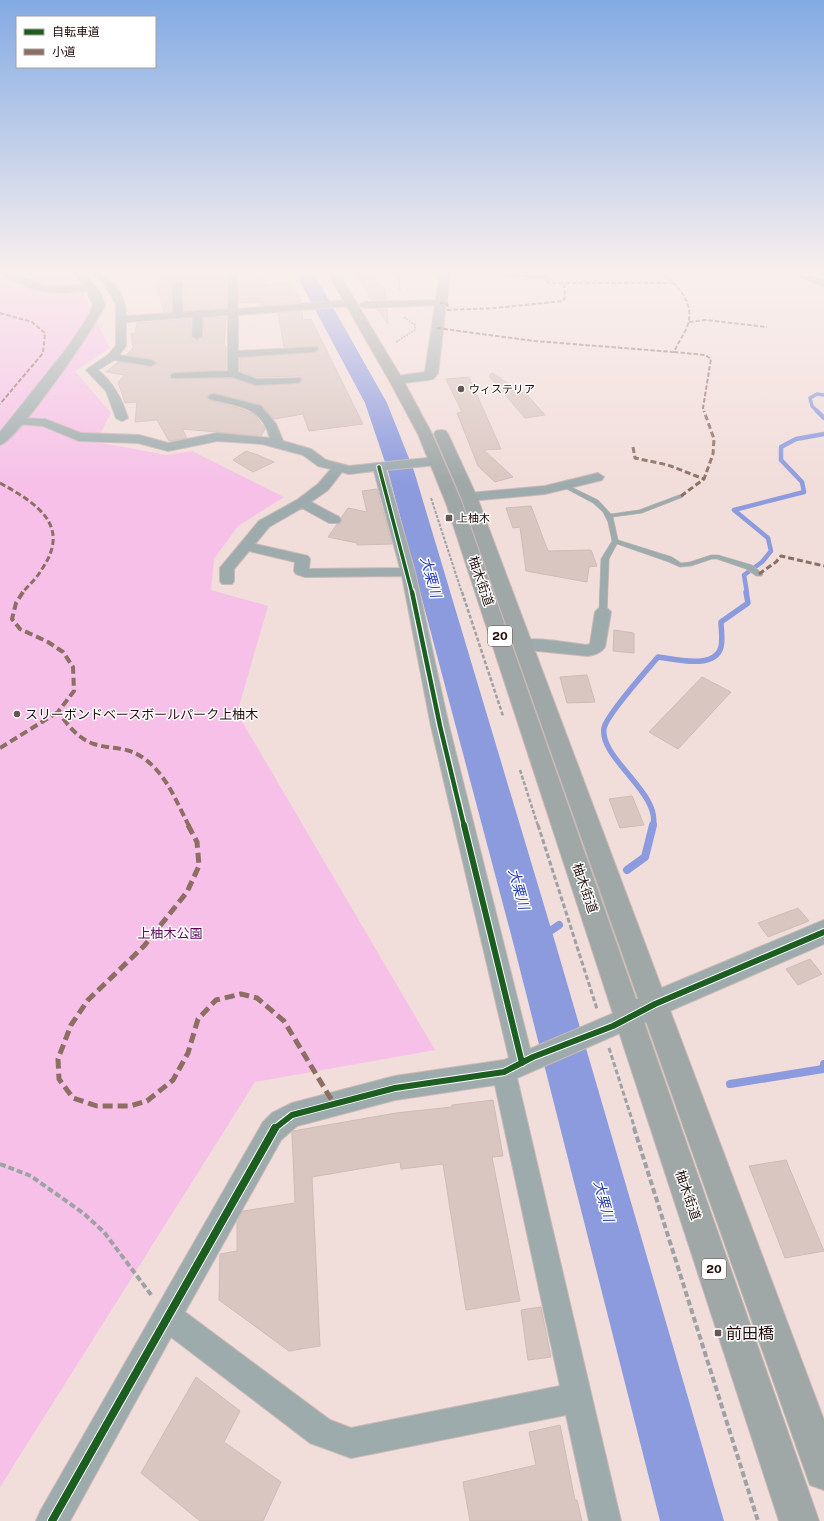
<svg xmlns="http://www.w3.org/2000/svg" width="824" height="1521" font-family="'Public Sans','Noto Sans JP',sans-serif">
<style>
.green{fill:#f6c0e8}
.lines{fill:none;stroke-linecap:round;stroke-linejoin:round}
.stream-far3{stroke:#8c9ade;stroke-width:3.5}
.stream-far2{stroke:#8c9ade;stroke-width:4.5}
.stream-far1{stroke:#8c9ade;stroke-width:5.5}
.stream{stroke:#8c9ade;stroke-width:8}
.river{fill:#8c9ade;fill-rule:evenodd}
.building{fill:#d9c6c0;stroke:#cebcb6}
.service-casing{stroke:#cab9b6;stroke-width:1}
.minor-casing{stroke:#cab9b6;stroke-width:2}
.tertiary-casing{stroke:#cab9b6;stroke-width:2}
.primary-casing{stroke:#cab9b6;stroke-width:2}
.path-far4{stroke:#9da3a4;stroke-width:1.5;stroke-dasharray:2 1;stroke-linecap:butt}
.path-far3{stroke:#9da3a4;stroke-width:2;stroke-dasharray:3 1.5;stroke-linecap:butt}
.path-far2{stroke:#9da3a4;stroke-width:2.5;stroke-dasharray:4 2;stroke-linecap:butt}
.path-far1{stroke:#9da3a4;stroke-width:3;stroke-dasharray:5 2.5;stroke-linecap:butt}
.path{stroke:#9da3a4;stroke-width:4;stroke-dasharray:6 3;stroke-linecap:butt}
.service{fill:#9dabad;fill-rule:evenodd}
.minor{fill:#9dabad;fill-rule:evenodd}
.tertiary{fill:#9dabad;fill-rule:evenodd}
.primary{fill:#9fa7a7;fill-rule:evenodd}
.quiet-far3{stroke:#8d6e63;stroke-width:2;stroke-dasharray:4.5 2;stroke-linecap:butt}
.quiet-far2{stroke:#8d6e63;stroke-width:3;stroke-dasharray:6 3;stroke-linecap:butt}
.quiet-far1{stroke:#8d6e63;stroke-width:4;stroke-dasharray:8 4;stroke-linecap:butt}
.quiet{stroke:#8d6e63;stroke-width:5;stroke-dasharray:10 5;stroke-linecap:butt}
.cycleway-far3-casing{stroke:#fff;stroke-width:5.5}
.cycleway-far2-casing{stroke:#fff;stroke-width:7}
.cycleway-far1-casing{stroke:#fff;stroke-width:8}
.cycleway-casing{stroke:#fff;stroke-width:10}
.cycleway-far3{stroke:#1b5e20;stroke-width:3.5}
.cycleway-far2{stroke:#1b5e20;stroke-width:4.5}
.cycleway-far1{stroke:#1b5e20;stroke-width:6}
.cycleway{stroke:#1b5e20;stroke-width:8}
.poi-dot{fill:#695552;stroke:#fff;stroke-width:1.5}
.labels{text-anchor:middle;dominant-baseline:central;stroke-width:3;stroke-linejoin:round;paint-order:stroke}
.far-poi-label{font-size:11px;fill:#200c09;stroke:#fff;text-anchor:start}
.shield{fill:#fff;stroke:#635553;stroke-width:1}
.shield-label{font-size:12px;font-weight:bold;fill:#200c09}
.street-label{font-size:13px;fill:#200c09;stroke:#fff}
.poi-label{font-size:13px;fill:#200c09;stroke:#fff;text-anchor:start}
.park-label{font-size:13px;fill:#5b065a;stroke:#fff}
.water-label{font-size:14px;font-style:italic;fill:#2c40b3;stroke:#fff}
.near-poi-label{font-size:16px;fill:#200c09;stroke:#fff;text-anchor:start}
</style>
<rect width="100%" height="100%" fill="#f1ddda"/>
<path class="green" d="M 0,272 L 67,272 L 82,291 L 110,348 L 75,371 L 111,413 L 96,442 L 167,455 L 192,451 L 284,497 L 238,526 L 214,559 L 211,590 L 268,606 L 237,713 L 435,1050 L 255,1082 L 0,1487 Z"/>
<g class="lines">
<path class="stream-far3" d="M 818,412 L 812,406 L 810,398 L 817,394 L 824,395"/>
<path class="stream-far2" d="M 817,411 L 824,418
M 747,593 L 744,575 L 762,562 L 771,551 L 768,538 L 734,510 L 804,492 L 802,482 L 781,460 L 781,447 L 796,439 L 824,434"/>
<path class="stream-far1" d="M 653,826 C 661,793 599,758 604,728 C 607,714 647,670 658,657 C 674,659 715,670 721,647 C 723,639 721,630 721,622 L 748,603 L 746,592"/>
<path class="stream" d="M 627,870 L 645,857 L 653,825
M 534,942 L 559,925
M 730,1084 L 823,1069 L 824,1064
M 579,1112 L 589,1110"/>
<path class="river" d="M 295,272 L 313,272 L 387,403 L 414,471 L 555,942 L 724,1521 L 660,1521 L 513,942 L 388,471 L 365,403 Z"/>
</g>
<path class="building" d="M 161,272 L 197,272 L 197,276 L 227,274 L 227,308 L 184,310 L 184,284 L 176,280 L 170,284 L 171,312 L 164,312 L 158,289 Z
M 355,272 L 372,272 L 381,287 L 384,287 L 387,300 L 371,300 Z
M 265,280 L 265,285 L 289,282 L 301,299 L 301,302 L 260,306 L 260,302 L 239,303 L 239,281 Z
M 377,309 L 387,309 L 388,324 Z
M 302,311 L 303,320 L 311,319 L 363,424 L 309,431 L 303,414 L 274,419 L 261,405 L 214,393 L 207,396 L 209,400 L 238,408 L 254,414 L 265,429 L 261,436 L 182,429 L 187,438 L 169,441 L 157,420 L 135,422 L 137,402 L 125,403 L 118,382 L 125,375 L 106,372 L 118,362 L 151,367 L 157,364 L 151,359 L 126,355 L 133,348 L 131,334 L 135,333 L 137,323 L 191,319 L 190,336 L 198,340 L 204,336 L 204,318 L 226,317 L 224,346 L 226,346 L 226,370 L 176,372 L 171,373 L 171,379 L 232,378 L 256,386 L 300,383 L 302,379 L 300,376 L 257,377 L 240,371 L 240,358 L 317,352 L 319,348 L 317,346 L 284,347 L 278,313 Z
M 492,373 L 528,396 L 545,415 L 525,418 L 489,376 Z
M 469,377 L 501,449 L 484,450 L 513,477 L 495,482 L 478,466 L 457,413 L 462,412 L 446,379 Z
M 246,451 L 258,455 L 274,462 L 253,472 L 233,460 Z
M 377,489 L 392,544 L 357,545 L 357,543 L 328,537 L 337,524 L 340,524 L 341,518 L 348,508 L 367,512 L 362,491 Z
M 531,506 L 548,551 L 591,550 L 597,566 L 589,567 L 587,582 L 526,571 L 520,527 L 513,528 L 506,508 Z
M 614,630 L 634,633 L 634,653 L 613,651 Z
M 587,675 L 595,702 L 567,703 L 560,677 Z
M 702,677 L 731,692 L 678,749 L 649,732 Z
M 632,796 L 644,825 L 620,828 L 609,799 Z
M 798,908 L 809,921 L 768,937 L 758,923 Z
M 810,959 L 822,974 L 798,985 L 786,969 Z
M 493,1100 L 503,1156 L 492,1157 L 520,1301 L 466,1310 L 443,1164 L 401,1169 L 400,1162 L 312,1177 L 320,1346 L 289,1351 L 219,1300 L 220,1254 L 237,1251 L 237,1222 L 243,1211 L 295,1203 L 292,1133 L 293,1131 L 396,1113 L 452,1107 L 452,1105 Z
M 786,1160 L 824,1251 L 785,1258 L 749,1166 Z
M 541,1307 L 551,1357 L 528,1360 L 521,1310 Z
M 196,1377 L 240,1411 L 224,1442 L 281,1482 L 263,1521 L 200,1521 L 141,1473 Z
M 560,1425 L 575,1500 L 577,1500 L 582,1521 L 470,1521 L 463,1482 L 536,1465 L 529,1432 Z"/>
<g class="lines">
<g class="service-casing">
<path id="service" d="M 565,484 L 598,500 L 611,514 L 639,510 L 679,495 L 683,495 L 683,497 L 642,513 L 613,517 L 618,540 L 672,557 L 681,563 L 690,562 L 711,555 L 718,555 L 752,565 L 763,574 L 762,576 L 756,576 L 746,569 L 717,559 L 712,559 L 691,566 L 680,567 L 666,561 L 617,544 L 609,559 L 607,612 L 606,614 L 600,614 L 599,612 L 601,559 L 612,541 L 608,522 L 603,512 L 593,503 L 563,487 L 563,485 Z"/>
</g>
<g class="minor-casing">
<path id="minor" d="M 89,272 C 112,272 126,294 126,316 L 173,313 L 172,284 L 177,281 L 182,284 L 183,312 L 228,309 L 229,272 L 237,272 L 238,309 L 350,300 L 355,303 L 350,306 L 238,315 L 238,351 L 317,347 L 318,349 L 317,351 L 313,352 L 238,357 L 238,372 L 257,379 L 300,378 L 301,380 L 300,382 L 296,383 L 256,385 L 232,377 L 172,378 L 171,376 L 172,374 L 176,373 L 228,371 L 228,315 L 203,317 L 202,336 L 197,339 L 192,336 L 193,317 L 126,322 L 126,346 L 119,355 L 151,360 L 156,363 L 151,366 L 114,360 L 98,370 C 114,383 122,399 128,418 L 122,421 L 116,418 L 106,391 L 86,370 L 108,355 L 116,346 L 116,304 L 103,282 Z
M 789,272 L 802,272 L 824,281 L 824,287 Z
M 440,300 L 443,301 L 443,305 L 364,308 L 359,305 L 364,302 Z
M 214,394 L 261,406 L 276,424 L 283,441 L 311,449 L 326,460 L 349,466 L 437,457 L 443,461 L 437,465 L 386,470 L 415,572 L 449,726 L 530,1049 L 628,1007 L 636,1010 L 639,1018 L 636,1026 L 517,1078 L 621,1521 L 589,1521 L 566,1415 L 351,1458 L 310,1443 L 171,1337 L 70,1521 L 36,1521 L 41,1510 L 263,1122 L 272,1113 L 292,1103 L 395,1076 L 504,1060 L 509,1058 L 431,726 L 402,576 L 305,577 L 296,574 L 294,571 L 295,562 L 249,551 L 234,569 L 234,581 L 232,584 L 222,584 L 220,581 L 220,568 L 259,521 L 297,500 L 318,484 L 331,469 L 318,466 L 303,455 L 262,444 L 217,441 L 168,451 L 138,443 L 79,441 L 43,426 L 17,424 L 11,421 L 17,418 L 45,419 L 81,433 L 139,435 L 168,443 L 217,433 L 270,438 C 261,405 238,407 210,399 L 208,397 L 210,395 ZM 374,471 L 400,568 L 309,569 L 310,559 L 308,556 L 255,544 L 269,527 L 302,508 L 329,523 L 339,523 L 341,520 L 339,517 L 311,502 L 328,490 L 342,472 L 349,474 ZM 495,1085 L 560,1386 L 351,1428 L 330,1420 L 185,1312 L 281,1140 L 297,1126 L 395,1100 Z
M 598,473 L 604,477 L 602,480 L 545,494 L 469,501 L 462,497 L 469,493 L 545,486 Z
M 603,607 L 608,609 L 611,612 L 605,647 C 601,653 594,655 588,656 L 518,649 L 516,645 L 518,641 C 539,636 565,643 586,645 L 590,644 L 595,612 L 598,609 Z"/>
</g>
<g class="tertiary-casing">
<path id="tertiary" d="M 0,272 C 19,272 24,280 42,285 C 55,288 69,286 83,285 L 73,272 L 84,272 L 100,292 L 105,305 C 96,326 17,441 0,445 L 0,432 L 67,348 L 89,315 L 93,305 L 87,291 C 62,294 40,294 16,282 C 11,280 4,277 0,272 Z
M 440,272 L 450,272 L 438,373 L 433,379 L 428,380 L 396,384 L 391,383 L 389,380 L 391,377 L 425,372 Z
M 824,920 L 824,944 L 665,1013 L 628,1031 L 618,1027 L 614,1018 L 618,1009 L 645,995 Z"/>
</g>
<g class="primary-casing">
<path id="primary" d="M 327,272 L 338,272 L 403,380 L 432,434 L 462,503 L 819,1521 L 779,1521 L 446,503 L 418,434 L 389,380 Z
M 441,430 L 446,431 L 448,434 L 477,497 L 824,1420 L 824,1490 L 810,1485 L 805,1471 L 461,497 L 434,434 L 436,431 Z"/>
</g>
<path class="path-far4" d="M 400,290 L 399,279 L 401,272
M 396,342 L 415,330 L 415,325 L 404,317"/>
<path class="path-far3" d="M 431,498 L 462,593"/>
<path class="path-far2" d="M 462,592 L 503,716
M 520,770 L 538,826"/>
<path class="path-far1" d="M 538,825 L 597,1009
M 609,1048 L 635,1129"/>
<path class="path" d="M 634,1128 L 758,1521
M 0,1164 L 31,1176 L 83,1213 L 104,1232 L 152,1296"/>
<use href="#service" class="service"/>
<use href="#minor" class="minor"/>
<use href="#tertiary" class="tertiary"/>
<use href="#primary" class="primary"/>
<path class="quiet-far3" d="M 504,275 L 546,277 L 548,283 L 564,283
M 807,279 L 814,272
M 440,303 L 447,303 L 448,310 L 495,308 L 563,301 L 565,297 L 564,283 L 674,283
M 0,313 L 32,322 L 45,333 L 43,353 L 0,404
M 689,322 L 706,320 L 767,327
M 437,328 L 534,341 L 674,352 C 678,343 683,336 687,327 C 696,304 678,286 662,272
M 674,352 L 705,355 L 711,359 L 703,408 L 704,412"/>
<path class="quiet-far2" d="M 633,447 L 635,458 L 668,465 L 704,479
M 0,483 C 36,503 72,525 42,569 C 37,578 29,585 22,593
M 681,496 L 704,479 L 713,454 L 714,439 L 704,411
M 759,574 L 776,562 L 781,556 L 824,566"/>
<path class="quiet-far1" d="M 23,592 L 16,603 L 12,619 L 20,629 L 48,642 L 63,652 L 73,667 L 74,691 L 58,712 C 68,725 77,738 94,744 C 112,750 127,745 146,760 C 167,776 177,803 189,826
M 0,748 L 58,712"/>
<path class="quiet" d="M 188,825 L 197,842 L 199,866 L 187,892 L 144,946 L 88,1000 L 71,1025 L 58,1059 L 59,1079 L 73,1098 L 97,1106 L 130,1106 L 147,1101 L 173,1080 L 188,1053 L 198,1019 L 216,1000 L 241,994 L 257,998 L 284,1021 L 334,1104"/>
<g class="cycleway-far3-casing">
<path id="cycleway-far3" d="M 379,467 L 412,593"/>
</g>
<g class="cycleway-far2-casing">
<path id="cycleway-far2" d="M 412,592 L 440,726 L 464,826"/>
</g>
<g class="cycleway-far1-casing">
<path id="cycleway-far1" d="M 464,825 L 522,1063
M 274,1129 L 292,1115 L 395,1088 L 504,1072 L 533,1057 L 613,1026 L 655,1004 L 824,932"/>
</g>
<g class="cycleway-casing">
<path id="cycleway" d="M 52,1521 L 275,1128"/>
</g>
<use href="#cycleway-far3" class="cycleway-far3"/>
<use href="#cycleway-far2" class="cycleway-far2"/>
<use href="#cycleway-far1" class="cycleway-far1"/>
<use href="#cycleway" class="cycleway"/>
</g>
<linearGradient id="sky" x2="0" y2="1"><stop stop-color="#83aae4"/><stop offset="0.56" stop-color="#f9f0ee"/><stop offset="1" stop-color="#f9f0ee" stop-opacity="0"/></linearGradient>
<rect width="824" height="485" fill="url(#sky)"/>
<g class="poi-dot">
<circle cx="461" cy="389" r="4"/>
<rect x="445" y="514" width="8" height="8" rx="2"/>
<circle cx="17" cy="714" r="4"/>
<rect x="714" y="1329" width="8" height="8" rx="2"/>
</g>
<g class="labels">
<g class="far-poi-label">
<text x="469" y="389">ウィステリア</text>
<text x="457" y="518">上柚木</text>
</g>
<g class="shield">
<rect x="488" y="626" width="24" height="20" rx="3"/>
<rect x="702" y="1259" width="24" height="20" rx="3"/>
</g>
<g class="shield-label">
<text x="500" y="636">20</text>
<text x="714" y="1269">20</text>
</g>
<g class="street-label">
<text transform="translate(481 581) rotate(71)">柚木街道</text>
<text transform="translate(585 888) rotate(71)">柚木街道</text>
<text transform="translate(688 1195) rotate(71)">柚木街道</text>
</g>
<g class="poi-label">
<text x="25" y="714">スリーボンドベースボールパーク上柚木</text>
</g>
<g class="park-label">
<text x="170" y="933">上柚木公園</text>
</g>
<g class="water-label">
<text transform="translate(431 577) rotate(74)">大栗川</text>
<text transform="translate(519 889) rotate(74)">大栗川</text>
<text transform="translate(604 1201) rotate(75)">大栗川</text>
</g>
<g class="near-poi-label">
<text x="726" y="1333">前田橋</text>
</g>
</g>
<rect x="16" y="16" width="140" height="52" fill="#ffffff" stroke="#a69e9d"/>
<rect x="24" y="29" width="20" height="6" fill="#1b5e20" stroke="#a69e9d"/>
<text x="52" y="36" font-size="12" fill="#200c09">自転車道</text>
<rect x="24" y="49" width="20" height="6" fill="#8d6e63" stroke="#a69e9d"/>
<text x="52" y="56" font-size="12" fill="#200c09">小道</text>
</svg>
